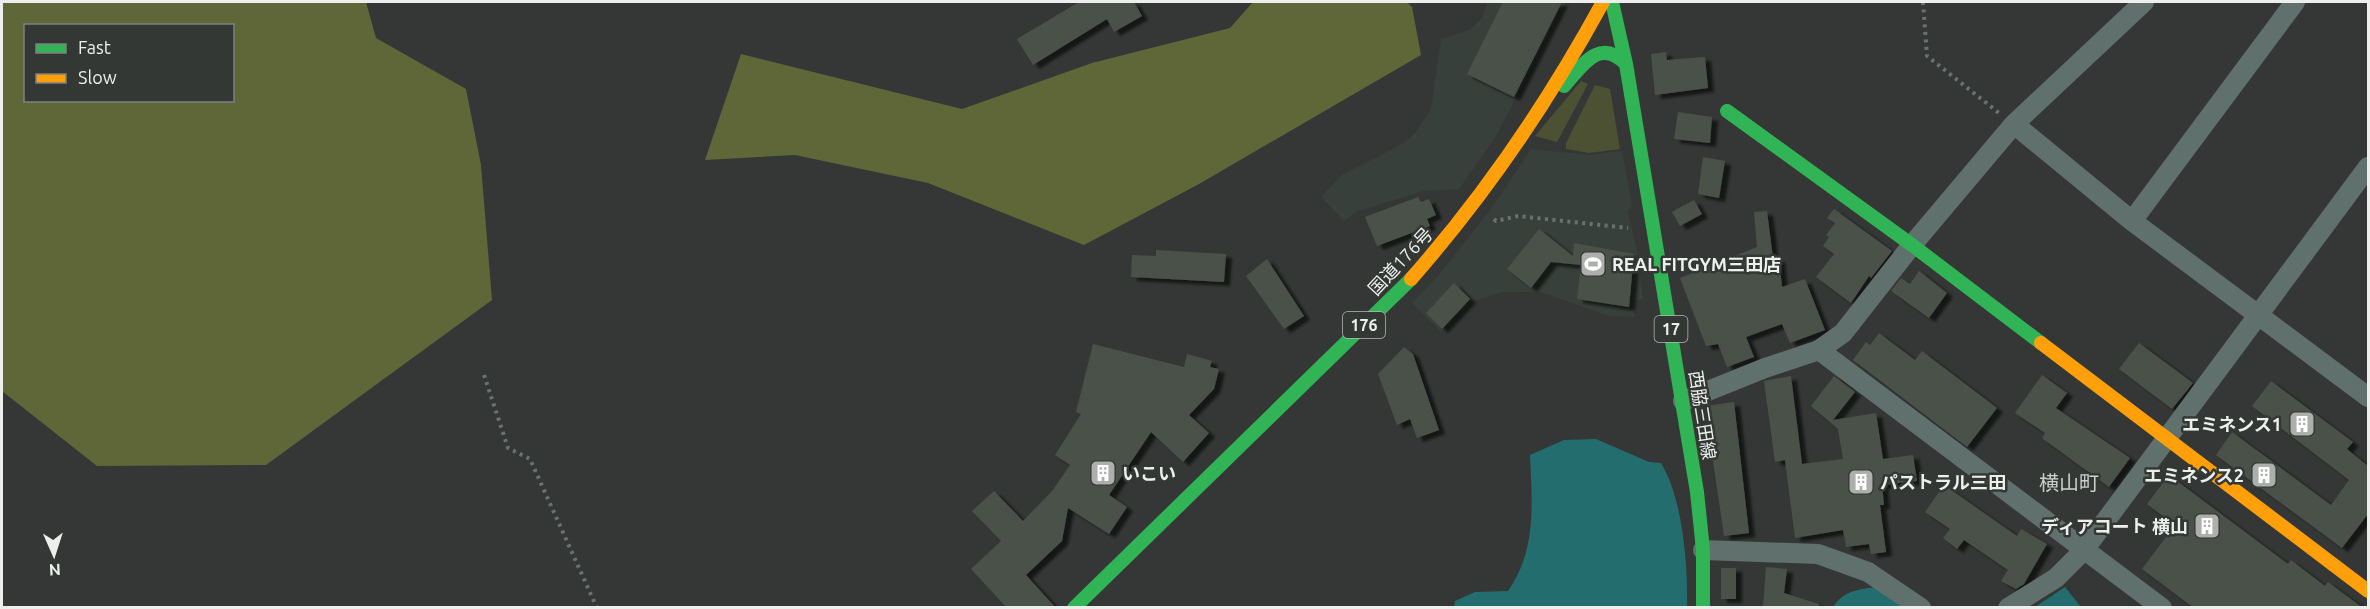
<svg xmlns="http://www.w3.org/2000/svg" width="2370" height="609" font-family="Ubuntu,'Noto Sans JP',sans-serif">
<style>
.built{fill:#37403a}
.green{fill:#4c5133}
.forest{fill:#5f6739;fill-rule:evenodd}
.water{fill:#246d6f}
.building{fill:#4a5148;filter:url(#shadow)}
.lines{fill:none;stroke-linecap:round;stroke-linejoin:round}
.path{stroke:#697270;stroke-width:4;stroke-dasharray:3 4.5;stroke-linecap:butt}
.street{stroke:#60706c;stroke-width:20}
.fast{stroke:#30b455;stroke-width:14}
.slow{stroke:#ff9f0a;stroke-width:14}
.labels{text-anchor:middle;dominant-baseline:central;stroke-width:5;stroke-linejoin:round;paint-order:stroke}
.shield{fill:#343835;stroke:#b6b8b6;stroke-width:1.5}
.shield-label{font-size:16px;font-weight:bold;fill:#edefed}
.street-label{font-size:18px;fill:#edefed;stroke:#343835}
.poi-label{font-size:18px;font-weight:bold;fill:#edefed;stroke:#343835;text-anchor:start}
.neighbourhood-label{font-size:20px;fill:#ccd0cd;stroke:#343835}
</style>
<defs>
<filter id="shadow"><feDropShadow dx="6" dy="4" stdDeviation="1.5" flood-color="#0009"/></filter>
</defs>
<rect width="100%" height="100%" fill="#353736"/>
<path class="built" d="M 1487,2 L 1566,2 L 1495,138 L 1459,189 L 1423,191 L 1356,212 L 1344,221 L 1321,197 L 1342,175 L 1404,143 L 1416,132 L 1431,109 L 1441,39 L 1469,30 L 1482,18 Z
M 1531,149 L 1590,155 L 1619,151 L 1623,155 L 1632,206 L 1628,212 L 1637,251 L 1643,299 L 1635,300 L 1634,317 L 1609,316 L 1541,292 L 1502,292 L 1471,302 L 1441,332 L 1412,303 L 1438,276 L 1490,210 Z"/>
<path class="green" d="M 1581,81 L 1588,84 L 1557,142 L 1535,136 Z
M 1595,85 L 1610,89 L 1620,149 L 1589,153 L 1566,149 L 1566,143 Z"/>
<path class="forest" d="M 2,2 L 366,2 L 376,38 L 466,89 L 481,165 L 492,300 L 266,465 L 97,466 L 2,391 ZM 26,26 L 232,26 L 232,100 L 26,100 Z
M 1253,2 L 1407,2 L 1412,7 L 1421,55 L 1199,184 L 1084,245 L 928,183 L 795,155 L 705,160 L 741,54 L 962,109 L 1092,63 L 1230,28 Z"/>
<path class="water" d="M 1596,439 L 1649,462 L 1661,463 C 1683,499 1688,566 1687,607 L 1454,608 L 1455,601 L 1475,592 L 1508,591 C 1537,550 1532,502 1530,455 L 1564,440 Z
M 1881,587 L 1910,608 L 1833,608 C 1842,590 1863,588 1881,587 Z
M 2065,587 L 2081,607 L 2035,607 Z"/>
<path class="building" d="M 1079,2 L 1134,2 L 1142,16 L 1114,32 L 1107,19 L 1033,65 L 1017,39 Z
M 1503,2 L 1562,2 L 1514,97 L 1467,74 Z
M 1666,52 L 1667,60 L 1705,57 L 1708,88 L 1655,95 L 1651,54 Z
M 1678,112 L 1712,117 L 1710,143 L 1674,139 Z
M 1703,157 L 1725,161 L 1719,198 L 1698,194 Z
M 1418,197 L 1421,202 L 1429,199 L 1436,215 L 1427,219 L 1430,226 L 1377,246 L 1365,217 Z
M 1694,200 L 1702,214 L 1680,226 L 1672,212 Z
M 1834,209 L 1892,251 L 1871,278 L 1869,276 L 1851,303 L 1816,277 L 1834,254 L 1823,246 L 1829,237 L 1826,235 L 1835,223 L 1827,218 Z
M 1767,211 L 1773,258 L 1779,258 L 1782,287 L 1805,279 L 1825,330 L 1790,343 L 1782,324 L 1746,337 L 1754,357 L 1727,367 L 1718,344 L 1706,346 L 1680,278 L 1757,247 L 1754,212 Z
M 1539,229 L 1573,256 L 1574,243 L 1634,254 L 1629,307 L 1577,299 L 1581,265 L 1551,262 L 1531,288 L 1507,269 Z
M 1156,250 L 1226,254 L 1224,282 L 1131,277 L 1132,255 L 1156,256 Z
M 1267,259 L 1304,316 L 1284,329 L 1246,276 Z
M 1919,271 L 1947,293 L 1929,318 L 1891,291 L 1901,278 L 1910,284 Z
M 1454,283 L 1470,299 L 1442,329 L 1426,313 Z
M 1879,333 L 1915,360 L 1922,351 L 1997,408 L 1967,447 L 1853,360 L 1866,342 L 1870,345 Z
M 2139,343 L 2193,383 L 2172,409 L 2119,369 Z
M 1093,344 L 1184,367 L 1187,354 L 1212,361 L 1210,367 L 1219,369 L 1214,389 L 1189,415 L 1209,433 L 1183,462 L 1151,432 L 1109,495 L 1127,507 L 1109,534 L 1068,508 L 1062,541 L 1026,575 L 1056,608 L 1007,608 L 971,569 L 1001,541 L 972,511 L 994,491 L 1023,521 L 1053,490 L 1070,465 L 1055,455 L 1081,414 L 1076,412 Z
M 1404,347 L 1413,354 L 1439,430 L 1417,438 L 1410,419 L 1397,425 L 1378,374 Z
M 2042,375 L 2067,393 L 2056,408 L 2130,458 L 2109,487 L 2042,438 L 2045,433 L 2015,413 Z
M 1791,376 L 1802,464 L 1843,459 L 1838,429 L 1811,406 L 1834,376 L 1855,392 L 1833,420 L 1876,413 L 1883,459 L 1913,455 L 1917,481 L 1882,485 L 1884,505 L 1880,505 L 1886,552 L 1871,554 L 1869,544 L 1846,547 L 1843,530 L 1795,538 L 1785,460 L 1775,462 L 1764,381 Z
M 2271,381 L 2353,442 L 2347,449 L 2368,466 L 2368,514 L 2342,548 L 2216,455 L 2232,432 L 2331,505 L 2349,480 L 2252,406 Z
M 1734,402 L 1749,533 L 1724,536 L 1705,406 Z
M 2169,475 L 2288,564 L 2291,560 L 2325,586 L 2328,582 L 2363,608 L 2194,608 L 2142,569 L 2175,525 L 2147,504 Z
M 1944,485 L 2017,536 L 2021,529 L 2047,544 L 2024,584 L 2016,589 L 2001,581 L 2008,570 L 1964,540 L 1957,549 L 1943,538 L 1950,529 L 1925,512 Z
M 1766,567 L 1787,569 L 1784,593 L 1819,604 L 1819,608 L 1763,608 Z
M 1721,568 L 1736,568 L 1736,599 L 1721,599 Z"/>
<g class="lines">
<path class="path" d="M 1923,2 L 1927,56 L 1999,113
M 1494,219 L 1496,221 L 1518,216 L 1628,228
M 484,375 L 508,448 L 530,459 L 597,608"/>
<path class="street" d="M 2014,124 L 2132,221 L 2368,397
M 2132,221 L 2295,2
M 1819,350 L 2162,608
M 1683,401 L 1765,368 L 1819,350 L 1843,333 L 1912,245 L 2014,124 L 2144,2
M 1703,550 L 1818,554 L 1868,572 L 1921,608
M 2008,608 L 2056,578 L 2084,550 L 2368,167"/>
<path class="fast" d="M 1612,2 L 1626,64 L 1697,492 L 1703,550 L 1703,608
M 1564,86 C 1583,65 1599,37 1626,64
M 1727,111 L 1912,245 L 2041,343
M 1074,608 L 1411,279"/>
<path class="slow" d="M 1411,279 C 1485,195 1549,101 1603,2
M 2041,343 L 2368,591"/>
</g>
<defs>
<g id="stadium-square" transform="scale(1.35)"><rect x="-9" y="-9" width="18" height="18" rx="4" fill="#adafad" stroke="#343835"/><path d="M0-5a6.5 5 0 1 0 0 10a6.5 5 0 1 0 0-10ZM-3.5-1.8h7v3.6h-7Z" fill="#fff"/></g>
<g id="building-square" transform="scale(1.35)"><rect x="-9" y="-9" width="18" height="18" rx="4" fill="#adafad" stroke="#343835"/><path d="M-4-6H4V6H1V3H-1V6H-4ZM-2.5-4.3h1.7v1.8h-1.7ZM.8-4.3h1.7v1.8H.8ZM-2.5-1h1.7V.8h-1.7ZM.8-1h1.7V.8H.8Z" fill="#fff"/></g>
</defs>
<g fill-rule="evenodd">
<use href="#stadium-square" x="1593" y="264"/>
<use href="#building-square" x="2302" y="424"/>
<use href="#building-square" x="1103" y="473"/>
<use href="#building-square" x="2264" y="475"/>
<use href="#building-square" x="1861" y="482"/>
<use href="#building-square" x="2207" y="526"/>
</g>
<g class="labels">
<g class="shield">
<rect x="1343" y="312" width="42" height="26" rx="4.5"/>
<rect x="1654.5" y="316" width="33" height="26" rx="4.5"/>
</g>
<g class="shield-label">
<text x="1364" y="325">176</text>
<text x="1671" y="329">17</text>
</g>
<g class="street-label">
<text transform="translate(1400 261) rotate(-47)">国道176号</text>
<text transform="translate(1703 415) rotate(81)">西脇三田線</text>
</g>
<g class="poi-label">
<text x="1612" y="264">REAL FITGYM三田店</text>
<text x="2282" y="424" text-anchor="end">エミネンス1</text>
<text x="1122" y="473">いこい</text>
<text x="2244" y="475" text-anchor="end">エミネンス2</text>
<text x="1880" y="482">パストラル三田</text>
<text x="2188" y="526" text-anchor="end">ディアコート 横山</text>
</g>
<g class="neighbourhood-label">
<text x="2069" y="482">横山町</text>
</g>
</g>
<rect width="2370" height="609" fill="none" stroke="#edefed" stroke-width="6"/>
<rect x="24" y="24" width="210" height="78" fill="#343835" stroke="#7e817f" stroke-width="1.5"/>
<rect x="36" y="44" width="30" height="9" fill="#30b455" stroke="#7e817f" stroke-width="1.5"/>
<text x="78" y="54" font-size="18" fill="#edefed">Fast</text>
<rect x="36" y="74" width="30" height="9" fill="#ff9f0a" stroke="#7e817f" stroke-width="1.5"/>
<text x="78" y="84" font-size="18" fill="#edefed">Slow</text>
<g transform="translate(54 555) rotate(177)" stroke="#343835" stroke-width="4.5" paint-order="stroke">
<path d="M0-4.5L10 22L0 15L-10 22Z" fill="#edefed"/>
<text y="-9" font-size="16" font-weight="bold" text-anchor="middle" fill="#edefed">N</text>
</g>
</svg>
